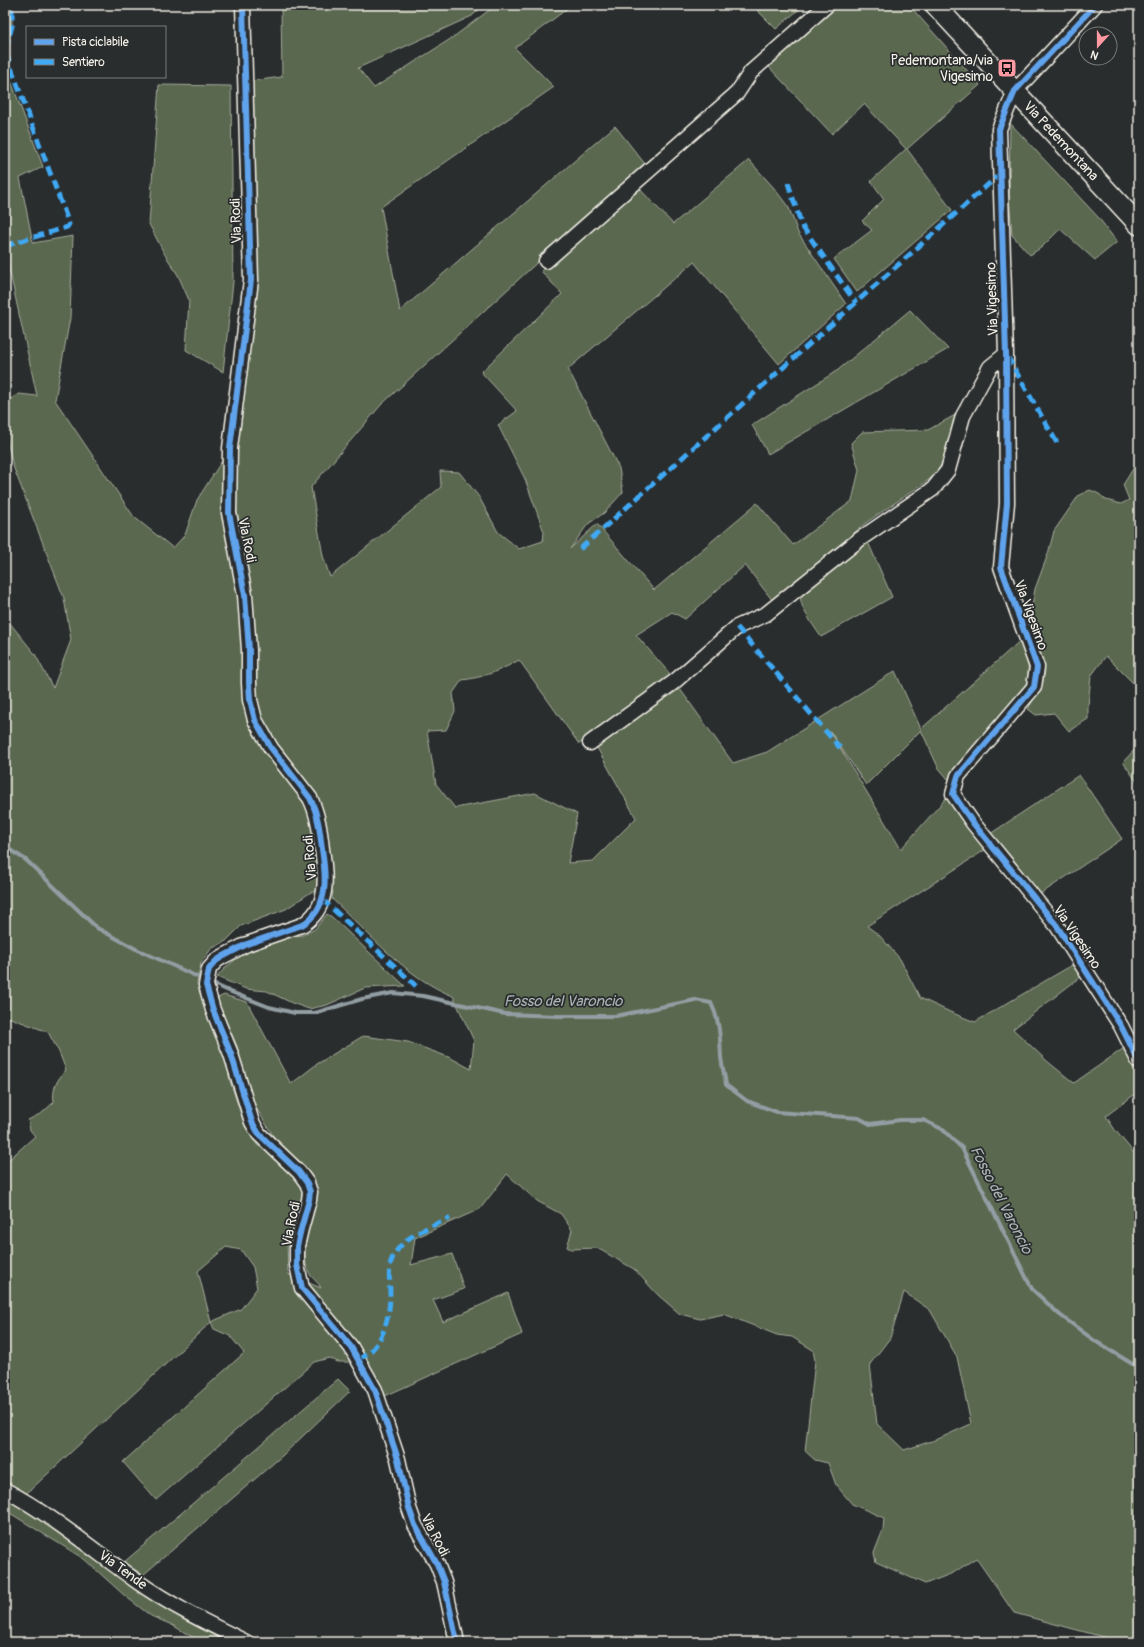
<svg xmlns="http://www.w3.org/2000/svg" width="1144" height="1647" font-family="Pangolin,sans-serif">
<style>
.green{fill:#5a6850;stroke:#a7ac9c;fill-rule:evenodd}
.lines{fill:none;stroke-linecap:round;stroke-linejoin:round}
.stream{stroke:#929ea3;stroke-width:4}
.street-casing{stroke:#f4f1e8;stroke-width:17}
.secondary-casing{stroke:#f4f1e8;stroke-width:22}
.street{stroke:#2a2d2e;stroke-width:14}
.secondary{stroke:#2a2d2e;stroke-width:19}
.quiet{stroke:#3fa9f5;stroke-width:5;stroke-dasharray:10 5;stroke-linecap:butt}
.cycleway-casing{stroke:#2a2d2e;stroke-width:8}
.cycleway{stroke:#60a3ed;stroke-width:6}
.labels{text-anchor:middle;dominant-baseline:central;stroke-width:3.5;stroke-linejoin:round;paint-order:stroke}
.poi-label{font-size:14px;fill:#f4f1e8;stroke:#2a2d2e;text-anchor:end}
.street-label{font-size:14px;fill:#f4f1e8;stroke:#2a2d2e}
.water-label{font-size:15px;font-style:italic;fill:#abb3b4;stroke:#2a2d2e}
</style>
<rect width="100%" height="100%" fill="#2a2d2e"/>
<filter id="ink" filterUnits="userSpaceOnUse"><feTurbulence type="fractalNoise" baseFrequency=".025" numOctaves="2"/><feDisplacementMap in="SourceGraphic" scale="8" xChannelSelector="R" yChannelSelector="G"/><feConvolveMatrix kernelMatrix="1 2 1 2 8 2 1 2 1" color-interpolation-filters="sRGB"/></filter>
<g filter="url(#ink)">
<path class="green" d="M 5,5 L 12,5 L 12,26 L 5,52 Z
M 281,5 L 484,5 L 472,16 L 358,68 L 374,88 L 452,38 L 496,5 L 565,5 L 568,8 L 515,48 L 554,87 L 381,207 L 400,311 L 615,126 L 645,164 L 381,405 L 311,487 L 323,556 L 330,577 L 441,487 L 440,471 L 459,472 L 479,497 L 498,532 L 519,549 L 543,541 L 544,532 L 525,479 L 498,425 L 517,411 L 481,372 L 562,294 L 541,271 L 637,186 L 673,224 L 749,160 L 774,188 L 789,208 L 798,233 L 846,304 L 779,364 L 694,262 L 568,369 L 619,468 L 623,492 L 604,513 L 588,524 L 570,549 L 597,524 L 654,590 L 757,503 L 793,545 L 852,501 L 859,470 L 851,443 L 862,432 L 928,430 L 957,414 L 945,457 L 939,469 L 930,479 L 867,522 L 773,601 L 745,565 L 685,619 L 672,612 L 636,635 L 671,675 L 579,744 L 519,660 C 502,670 482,678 462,680 L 453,693 L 455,711 L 446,730 L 427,731 L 436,784 L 455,808 L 535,793 L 577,814 L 568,863 L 593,861 L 636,818 L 595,744 L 680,689 L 733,763 L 767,752 L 895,671 L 921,729 L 1022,639 C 1028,659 1031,668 1025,688 L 955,774 L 948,779 L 938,767 L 921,730 L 866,785 L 830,731 L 901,849 L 947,797 L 988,848 L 867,926 L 879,935 L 900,959 L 920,998 L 950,1012 L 975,1022 L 1074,964 L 1083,975 L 1013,1029 L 1047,1061 L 1074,1083 L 1127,1046 L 1139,1077 L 1139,1091 L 1106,1116 L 1115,1130 L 1139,1159 L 1139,1642 L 1122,1642 L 1014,1613 L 976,1558 L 953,1573 L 925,1584 L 876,1562 L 874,1553 L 883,1530 L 884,1518 L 852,1504 L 836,1485 L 828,1463 L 815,1460 L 805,1451 L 815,1361 L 813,1350 L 792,1337 L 777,1335 L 724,1314 L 700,1319 L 680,1314 L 658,1295 L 634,1269 L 597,1248 L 571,1249 L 567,1247 L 572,1230 L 561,1214 L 537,1201 L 507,1174 L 480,1209 L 415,1238 L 411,1265 L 452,1254 L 464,1289 L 433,1300 L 443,1322 L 508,1293 L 522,1334 L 385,1396 L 368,1362 L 338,1362 L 329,1358 L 314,1362 L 156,1500 L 123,1462 L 244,1353 L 230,1336 L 214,1329 L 211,1322 L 26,1494 L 5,1482 L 5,1163 L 35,1136 L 30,1130 L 28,1120 L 42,1113 L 54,1102 C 52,1088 57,1080 66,1070 L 59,1052 L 48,1032 L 5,1016 L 5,617 L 35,654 L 53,688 L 71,640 L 64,598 L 13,466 L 5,432 L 5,402 L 19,394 L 37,396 L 5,250 L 5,65 L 43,167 L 20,178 L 33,243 L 73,236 L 70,318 L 55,400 L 134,517 L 173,548 L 185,535 L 197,500 L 230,448 L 246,323 L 244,82 L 282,77 ZM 333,891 L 332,899 C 370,934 405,977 453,996 L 474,1041 L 471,1069 L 451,1058 L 408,1042 L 363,1036 L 317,1064 L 291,1084 L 247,1002 L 224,995 L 216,999 L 237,1046 L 248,1089 L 255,1106 L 283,1152 L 258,1146 L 245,1126 L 230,1081 L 227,1062 L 206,1002 L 197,983 L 201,963 L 211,949 L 226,941 L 241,926 L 286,909 L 311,892 ZM 310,1218 C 306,1237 300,1258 311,1276 C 314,1280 319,1283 321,1288 L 288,1274 L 287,1240 L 292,1222 ZM 226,1247 L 241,1250 L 253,1267 L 257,1288 L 241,1309 L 211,1322 L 198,1271 ZM 904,1292 L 930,1310 L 957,1357 L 971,1424 L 938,1439 L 904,1450 L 877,1424 L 870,1364 L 890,1338 Z
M 752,5 L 804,5 L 776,29 Z
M 838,5 L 909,5 L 980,85 L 907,149 L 952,210 L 857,292 L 834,259 L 872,230 L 862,221 L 884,199 L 871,181 L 906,149 L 864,104 L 832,134 L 767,65 Z
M 159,85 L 231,86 L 233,282 L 223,372 L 186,350 L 189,300 L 178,275 L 164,253 L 149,224 Z
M 1010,123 L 1098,217 L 1117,242 L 1095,260 L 1060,229 L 1042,247 L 1030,255 L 1012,235 L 1009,195 Z
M 910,310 L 948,349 L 768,454 L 752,425 L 838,370 Z
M 1139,459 L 1139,689 L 1106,656 L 1091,676 L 1088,705 L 1088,719 L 1069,731 L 1054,713 L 1036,715 L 1028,709 L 1042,685 L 1045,671 L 1033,631 L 1031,611 L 1035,589 L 1048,554 L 1054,531 L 1079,495 L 1090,490 L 1099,494 L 1106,500 L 1121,504 L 1129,500 L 1123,485 Z
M 868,542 L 892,597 L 821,637 C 814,626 797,605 801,593 Z
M 1139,745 L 1139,785 L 1123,762 Z
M 1079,775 L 1122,839 L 1039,895 L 990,834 Z
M 327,914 L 332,917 L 405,986 L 365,988 L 327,1005 L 309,1009 L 292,1003 L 267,991 L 246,989 L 217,977 L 224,969 L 246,951 L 282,938 L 303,935 L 315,929 Z
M 338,1379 L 350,1391 L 283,1455 L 143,1575 L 123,1563 Z
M 5,1498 L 18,1504 L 232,1642 L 201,1642 L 172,1625 L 151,1616 L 125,1596 L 84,1559 L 5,1510 Z"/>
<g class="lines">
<path class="stream" d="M 5,850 L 10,850 L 26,860 L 97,928 L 136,949 L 231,992 L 269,1007 L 295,1013 L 315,1013 L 362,999 L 393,993 L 423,996 L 505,1014 L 558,1016 L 616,1016 L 695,1000 L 711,1003 C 720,1021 720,1038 721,1057 C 722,1067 725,1076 726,1085 L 747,1101 L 777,1112 L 859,1118 L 870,1124 L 900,1120 L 923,1120 L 942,1129 L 962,1148 L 1032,1289 L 1060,1315 L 1095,1341 L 1139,1368"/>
<g class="street-casing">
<path id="street" d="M 243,5 L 251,280 L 230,448 L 229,513 L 245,595 L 249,650 L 249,683 L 250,700 L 255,720 L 271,748 L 310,798 C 318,814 320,831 322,849 C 326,876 330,908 302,925 L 247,944 L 222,957 L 216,961 L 209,969 L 206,985 L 213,1010 L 231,1054 L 252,1122 L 259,1134 L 299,1172 L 307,1183 L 310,1192 L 309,1200 L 301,1229 L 297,1246 L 297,1265 L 302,1288 L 351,1347 L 375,1390 L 398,1459 L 409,1508 L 415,1525 L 437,1564 L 444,1582 L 457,1642
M 1095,5 L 1015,91 L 999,129 L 1006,354 L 1007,503 L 1001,567 L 1037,667 L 1034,687 L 958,776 L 953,794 L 973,823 L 1057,926 L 1121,1026 L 1139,1062
M 546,261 L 737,93 L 751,72 L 827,5
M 590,743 L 674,682 L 737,627 L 766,614 L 860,539 L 933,489 L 948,470 L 963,416 L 990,367 L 1006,354
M 5,1490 C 52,1515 92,1549 135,1580 C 170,1605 207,1623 246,1642"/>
</g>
<g class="secondary-casing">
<path id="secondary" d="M 935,5 L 1139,225"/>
</g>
<use href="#street" class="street"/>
<use href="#secondary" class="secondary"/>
<path class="quiet" d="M 788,183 L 802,226 L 856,303
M 5,246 L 67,227 L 69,224 L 6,54 L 6,48 L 12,26 L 12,5
M 1007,356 L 1057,443
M 580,549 L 1001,173
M 737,627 L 840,748
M 322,899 L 416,986
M 358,1359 C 382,1350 390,1318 390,1294 C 390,1281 387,1266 394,1255 C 406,1234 430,1227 450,1218"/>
<g class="cycleway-casing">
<path id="cycleway" d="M 243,5 L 251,280 L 230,448 L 229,513 L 245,595 L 249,650 L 249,683 L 250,700 L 255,720 L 271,748 L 310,798 C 318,814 320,831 322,849 C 326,876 330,908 302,925 L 247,944 L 222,957 L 216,961 L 209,969 L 206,985 L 213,1010 L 231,1054 L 252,1122 L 259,1134 L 299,1172 L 307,1183 L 310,1192 L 309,1200 L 301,1229 L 297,1246 L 297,1265 L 302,1288 L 351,1347 L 375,1390 L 398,1459 L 409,1508 L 415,1525 L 437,1564 L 444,1582 L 457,1642
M 1095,5 L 1015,91 L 999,129 L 1006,354 L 1007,503 L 1001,567 L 1037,667 L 1034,687 L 958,776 L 953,794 L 973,823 L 1057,926 L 1121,1026 L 1139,1062"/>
</g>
<use href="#cycleway" class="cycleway"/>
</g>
</g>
<defs>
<g id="bus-square" transform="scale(1)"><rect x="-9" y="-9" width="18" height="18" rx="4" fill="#ff9aa2" stroke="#2a2d2e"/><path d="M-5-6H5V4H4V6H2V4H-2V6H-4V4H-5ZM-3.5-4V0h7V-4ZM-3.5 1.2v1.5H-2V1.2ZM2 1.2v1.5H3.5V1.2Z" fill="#111"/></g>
</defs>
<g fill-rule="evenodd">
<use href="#bus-square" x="1007" y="68"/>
</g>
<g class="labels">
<g class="poi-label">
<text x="993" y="60">Pedemontana/via<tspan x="993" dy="16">Vigesimo</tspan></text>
</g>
<g class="street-label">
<text transform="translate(1061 141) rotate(47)">Via Pedemontana</text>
<text transform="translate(236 221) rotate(-92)">Via Rodi</text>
<text transform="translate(992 299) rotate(-92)">Via Vigesimo</text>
<text transform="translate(247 540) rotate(79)">Via Rodi</text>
<text transform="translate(1031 615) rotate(70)">Via Vigesimo</text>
<text transform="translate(310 858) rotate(-95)">Via Rodi</text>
<text transform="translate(1077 937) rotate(56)">Via Vigesimo</text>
<text transform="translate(291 1224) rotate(-78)">Via Rodi</text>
<text transform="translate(435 1535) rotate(63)">Via Rodi</text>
<text transform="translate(123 1570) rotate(36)">Via Tende</text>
</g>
<g class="water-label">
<text x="563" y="1001">Fosso del Varoncio</text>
<text transform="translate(1001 1200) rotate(63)">Fosso del Varoncio</text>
</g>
</g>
<rect width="1144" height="1647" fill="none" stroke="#2a2d2e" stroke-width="20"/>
<rect x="10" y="10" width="1124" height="1627" fill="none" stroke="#f4f1e8" stroke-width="1.5" filter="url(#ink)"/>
<rect x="26" y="26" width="140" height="52" fill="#2a2d2e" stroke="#7b7b78"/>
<rect x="34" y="39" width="20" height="6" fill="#60a3ed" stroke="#7b7b78"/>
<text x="62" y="46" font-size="12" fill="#f4f1e8">Pista ciclabile</text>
<rect x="34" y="59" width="20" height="6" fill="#3fa9f5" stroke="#7b7b78"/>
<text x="62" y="66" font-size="12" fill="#f4f1e8">Sentiero</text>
<g transform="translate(1098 46) rotate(201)"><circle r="19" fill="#2a2d2e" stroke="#7b7b78"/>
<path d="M0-3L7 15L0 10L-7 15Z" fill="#ff9aa2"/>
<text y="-6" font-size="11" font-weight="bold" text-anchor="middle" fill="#f4f1e8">N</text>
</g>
</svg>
